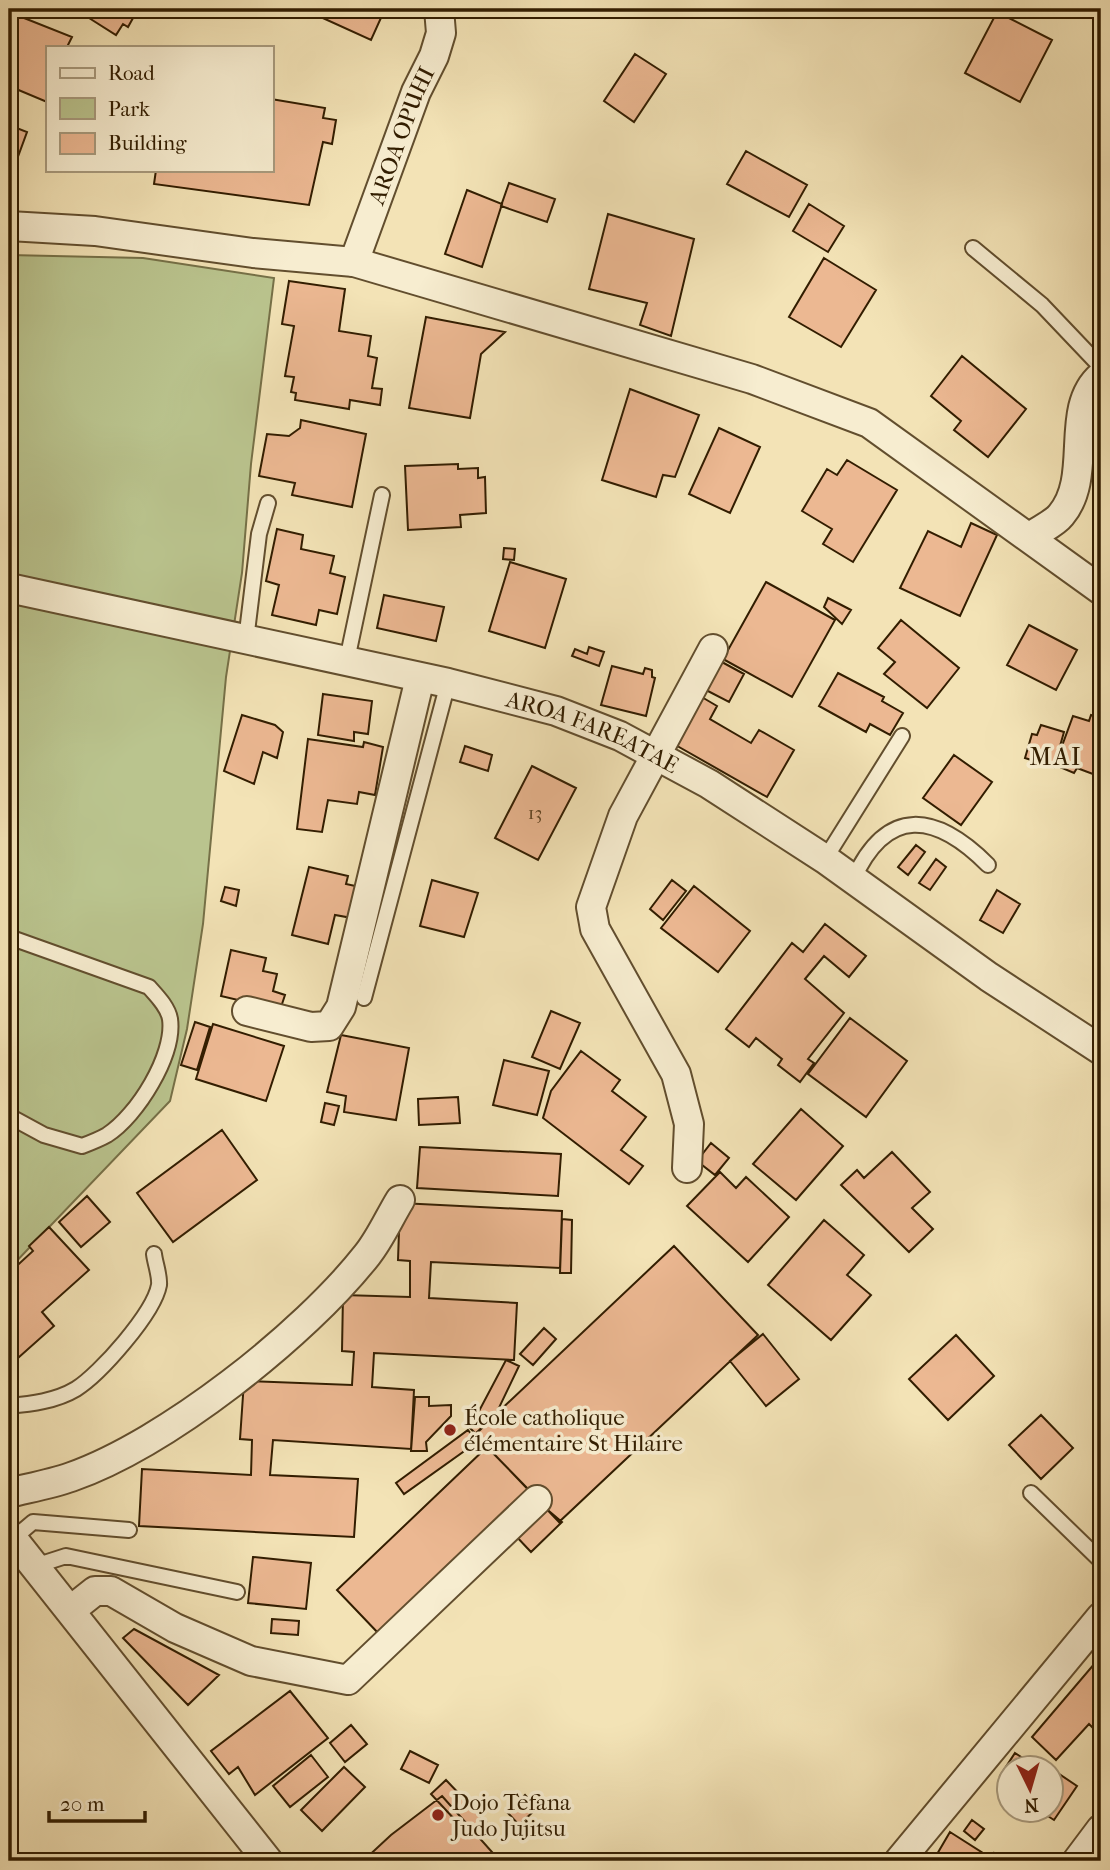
<svg xmlns="http://www.w3.org/2000/svg" width="1110" height="1870" font-family="'IM FELL French Canon',serif">
<style>
.green{fill:#bac48e;stroke:#767047;stroke-width:2}
.building{fill:#ecb892;stroke:#321d00;stroke-width:2}
.lines{fill:none;stroke-linecap:round;stroke-linejoin:round}
.lane-casing{stroke:#624e2e;stroke-width:18}
.street-casing{stroke:#624e2e;stroke-width:32}
.lane{stroke:#f7edd0;stroke-width:14}
.street{stroke:#f7edd0;stroke-width:28}
.poi-dot{fill:#8f2418;stroke:#f7edd0;stroke-width:2.5}
.labels{text-anchor:middle;dominant-baseline:central;stroke-width:7;stroke-linejoin:round;paint-order:stroke}
.number-label{font-size:19px;fill:#604424}
.street-label{font-size:23px;fill:#321d00;stroke:#f7edd0}
.poi-label{font-size:23px;fill:#321d00;stroke:#f7edd0;text-anchor:start}
.neighbourhood-label{font-size:24px;letter-spacing:2px;fill:#321d00;stroke:#f7edd0}
</style>
<rect width="100%" height="100%" fill="#f3e3b6"/>
<filter id="stains"><feTurbulence type="fractalNoise" baseFrequency=".00286" numOctaves="4"/><feColorMatrix values="0 0 0 0 .2 0 0 0 0 .09 0 0 0 0 .02 0 0 0 .5 -.17"/></filter>
<radialGradient id="worn" r=".72"><stop offset=".6" stop-color="#630" stop-opacity="0"/><stop offset="1" stop-color="#630" stop-opacity=".3"/></radialGradient>
<path class="green" d="M 9,255 L 143,258 L 274,278 L 251,464 L 242,573 L 226,677 L 203,924 L 187,1029 L 170,1101 L 9,1269 Z"/>
<path class="building" d="M 94,9 L 138,9 L 128,27 L 123,24 L 116,35 L 89,18 Z
M 303,9 L 385,9 L 371,40 Z
M 997,12 L 1052,40 L 1020,102 L 965,73 Z
M 19,16 L 72,37 L 67,47 L 47,47 L 47,102 L 9,86 L 9,40 Z
M 635,54 L 666,74 L 634,122 L 604,101 Z
M 271,99 L 325,108 L 323,118 L 336,120 L 332,144 L 323,142 L 309,205 L 154,184 L 156,170 L 271,170 Z
M 9,125 L 27,132 L 16,162 L 9,160 Z
M 746,151 L 807,185 L 789,217 L 727,184 Z
M 509,183 L 555,199 L 547,222 L 501,206 Z
M 467,190 L 502,204 L 482,267 L 445,254 Z
M 809,204 L 844,226 L 828,252 L 793,231 Z
M 608,214 L 694,239 L 671,336 L 640,325 L 647,303 L 589,289 Z
M 824,258 L 876,290 L 841,347 L 789,317 Z
M 289,281 L 345,289 L 339,331 L 371,336 L 368,356 L 377,358 L 372,388 L 382,389 L 380,405 L 350,400 L 349,409 L 295,400 L 296,393 L 291,392 L 294,377 L 285,376 L 294,326 L 282,324 Z
M 426,317 L 505,332 L 481,354 L 470,418 L 409,408 Z
M 962,356 L 1026,409 L 988,457 L 954,430 L 961,421 L 931,396 Z
M 630,389 L 699,415 L 675,477 L 663,475 L 656,497 L 602,480 Z
M 301,420 L 366,434 L 352,507 L 292,495 L 295,483 L 259,476 L 267,434 L 289,436 L 300,428 Z
M 719,428 L 760,447 L 730,513 L 689,494 Z
M 847,460 L 897,490 L 853,562 L 823,544 L 832,529 L 802,511 L 827,469 L 837,475 Z
M 458,464 L 458,469 L 478,468 L 478,478 L 485,477 L 486,513 L 460,515 L 461,527 L 408,530 L 405,466 Z
M 971,523 L 997,535 L 960,616 L 900,588 L 928,531 L 961,547 Z
M 277,529 L 303,535 L 301,549 L 334,556 L 330,573 L 345,577 L 337,614 L 319,610 L 316,625 L 272,615 L 279,585 L 266,581 Z
M 504,548 L 515,549 L 514,560 L 503,559 Z
M 510,562 L 566,579 L 545,648 L 489,631 Z
M 766,582 L 835,620 L 792,697 L 723,659 Z
M 384,595 L 444,607 L 436,641 L 377,628 Z
M 828,598 L 851,610 L 842,624 L 824,607 Z
M 901,620 L 959,668 L 927,708 L 884,674 L 895,662 L 878,648 Z
M 1029,625 L 1077,650 L 1056,690 L 1007,665 Z
M 589,647 L 604,652 L 599,666 L 572,656 L 575,649 L 587,654 Z
M 720,661 L 744,674 L 729,702 L 704,689 Z
M 612,666 L 643,674 L 645,668 L 652,670 L 652,677 L 655,678 L 646,716 L 601,705 Z
M 838,673 L 884,697 L 882,701 L 903,713 L 890,735 L 870,724 L 866,732 L 819,706 Z
M 323,694 L 372,701 L 368,734 L 354,732 L 354,741 L 318,735 Z
M 700,696 L 717,706 L 710,719 L 751,743 L 759,730 L 794,750 L 767,797 L 672,743 Z
M 242,715 L 275,725 L 283,732 L 277,758 L 263,752 L 254,784 L 224,771 Z
M 1091,715 L 1101,718 L 1101,777 L 1077,768 L 1074,773 L 1055,765 L 1073,716 L 1089,721 Z
M 1041,725 L 1064,732 L 1054,767 L 1025,758 L 1032,734 L 1037,735 Z
M 308,739 L 363,747 L 364,742 L 383,747 L 375,795 L 359,792 L 357,804 L 328,800 L 322,832 L 297,829 Z
M 465,746 L 492,755 L 488,771 L 460,762 Z
M 954,755 L 992,782 L 961,825 L 923,798 Z
M 532,766 L 576,788 L 538,860 L 495,838 Z
M 916,845 L 925,852 L 908,875 L 898,867 Z
M 936,859 L 946,867 L 930,890 L 919,883 Z
M 309,867 L 348,876 L 346,884 L 360,887 L 352,918 L 335,915 L 328,944 L 292,935 Z
M 432,880 L 478,893 L 464,937 L 420,926 Z
M 672,880 L 686,891 L 663,920 L 650,909 Z
M 694,886 L 750,931 L 718,972 L 661,928 Z
M 225,887 L 239,890 L 236,906 L 221,901 Z
M 997,890 L 1020,904 L 1003,933 L 980,920 Z
M 825,924 L 866,956 L 849,977 L 824,956 L 805,979 L 844,1013 L 808,1059 L 814,1063 L 800,1082 L 778,1065 L 782,1059 L 756,1038 L 749,1047 L 726,1029 L 792,943 L 803,952 Z
M 231,950 L 266,958 L 263,971 L 277,974 L 273,991 L 285,995 L 280,1010 L 221,996 Z
M 551,1011 L 580,1023 L 560,1069 L 532,1057 Z
M 850,1018 L 907,1061 L 866,1117 L 808,1074 Z
M 195,1022 L 210,1027 L 197,1070 L 181,1065 Z
M 213,1024 L 284,1046 L 266,1101 L 196,1079 Z
M 341,1035 L 409,1048 L 396,1120 L 344,1112 L 346,1096 L 327,1092 Z
M 581,1051 L 620,1080 L 612,1091 L 646,1117 L 621,1150 L 643,1166 L 629,1184 L 543,1118 L 551,1091 Z
M 504,1060 L 549,1071 L 537,1115 L 493,1105 Z
M 458,1097 L 460,1123 L 419,1125 L 418,1099 Z
M 325,1103 L 339,1106 L 334,1125 L 321,1122 Z
M 801,1109 L 843,1146 L 796,1200 L 753,1164 Z
M 222,1130 L 257,1180 L 173,1242 L 137,1193 Z
M 711,1143 L 729,1158 L 715,1175 L 697,1161 Z
M 420,1147 L 561,1154 L 558,1196 L 417,1188 Z
M 892,1152 L 930,1192 L 912,1208 L 933,1229 L 909,1252 L 841,1185 L 857,1170 L 864,1178 Z
M 720,1172 L 736,1188 L 746,1177 L 789,1217 L 748,1262 L 687,1206 Z
M 87,1196 L 110,1222 L 81,1247 L 59,1222 Z
M 400,1203 L 562,1211 L 560,1268 L 431,1262 L 429,1298 L 517,1303 L 514,1360 L 374,1353 L 372,1387 L 414,1390 L 411,1449 L 273,1440 L 270,1475 L 358,1479 L 354,1537 L 139,1526 L 142,1469 L 251,1475 L 252,1440 L 240,1439 L 244,1381 L 352,1385 L 354,1352 L 342,1351 L 343,1295 L 410,1297 L 410,1261 L 398,1260 Z
M 562,1219 L 572,1220 L 571,1273 L 560,1273 Z
M 824,1220 L 864,1255 L 847,1275 L 871,1295 L 831,1340 L 768,1285 Z
M 49,1227 L 89,1270 L 42,1312 L 54,1326 L 9,1366 L 9,1273 L 33,1251 L 29,1246 Z
M 674,1246 L 758,1335 L 559,1522 L 475,1434 Z
M 544,1328 L 556,1339 L 533,1365 L 520,1354 Z
M 763,1334 L 799,1379 L 766,1406 L 730,1361 Z
M 956,1335 L 994,1376 L 948,1420 L 909,1379 Z
M 506,1360 L 519,1366 L 496,1414 L 476,1434 L 470,1428 Z
M 415,1397 L 429,1397 L 429,1406 L 451,1405 L 451,1416 L 426,1442 L 427,1451 L 411,1451 Z
M 1041,1415 L 1073,1448 L 1041,1479 L 1009,1445 Z
M 468,1430 L 477,1442 L 404,1494 L 396,1483 Z
M 487,1447 L 530,1491 L 380,1635 L 337,1590 Z
M 543,1506 L 562,1522 L 531,1552 L 514,1534 Z
M 253,1557 L 311,1563 L 306,1609 L 248,1603 Z
M 272,1619 L 299,1621 L 298,1635 L 271,1633 Z
M 134,1629 L 219,1675 L 188,1705 L 123,1638 Z
M 1101,1656 L 1101,1736 L 1089,1724 L 1056,1760 L 1032,1737 Z
M 290,1691 L 328,1738 L 255,1795 L 238,1767 L 229,1774 L 211,1751 Z
M 351,1725 L 367,1744 L 345,1762 L 330,1743 Z
M 410,1751 L 438,1765 L 429,1783 L 401,1769 Z
M 1015,1753 L 1032,1764 L 1037,1759 L 1077,1786 L 1054,1820 L 1040,1811 L 1050,1811 L 1050,1769 L 1009,1769 L 1009,1781 L 1000,1776 Z
M 311,1755 L 328,1777 L 290,1807 L 273,1786 Z
M 344,1767 L 365,1787 L 322,1831 L 301,1810 Z
M 446,1780 L 486,1822 L 470,1836 L 431,1794 Z
M 525,1795 L 537,1808 L 519,1825 L 507,1812 Z
M 442,1796 L 500,1861 L 363,1861 L 391,1835 Z
M 972,1820 L 984,1829 L 975,1840 L 964,1831 Z
M 950,1832 L 991,1858 L 994,1853 L 1006,1861 L 933,1861 Z"/>
<g class="lines">
<g class="lane-casing">
<path id="lane" d="M 973,248 L 1042,305 L 1101,367
M 246,640 L 259,534 L 268,503
M 347,660 L 382,495
M 825,859 L 902,736
M 853,880 C 887,805 936,813 988,865
M 9,937 L 149,987 C 157,996 168,1007 170,1019 C 175,1055 137,1116 107,1135 C 100,1139 90,1143 82,1146 L 44,1135 L 9,1116
M 364,998 L 448,683
M 9,1406 C 31,1404 56,1401 76,1389 C 100,1374 154,1313 159,1285 C 160,1276 155,1263 154,1254
M 1031,1493 L 1101,1561
M 13,1539 L 33,1522 L 129,1530
M 35,1566 L 66,1556 L 237,1592"/>
</g>
<g class="street-casing">
<g id="street">
<path d="M 9,226 L 95,231 L 253,253 L 354,262 L 752,379 L 869,423 L 1101,590"/>
<path id="s1" d="M 354,262 L 416,92 L 434,56 L 441,33 L 439,9"/>
<path d="M 1030,537 C 1039,530 1054,524 1061,515 C 1094,476 1063,409 1101,376"/>
<path id="s2" d="M 9,588 L 448,683 L 556,711 L 620,736 L 709,784 L 825,859 L 989,977 L 1101,1050"/>
<path d="M 247,1011 L 311,1027 L 329,1026 L 341,1007 L 420,678"/>
<path d="M 687,1168 L 689,1124 L 676,1074 L 595,929 L 591,907 L 623,816 L 713,649"/>
<path d="M 9,1493 C 29,1488 51,1484 71,1477 C 167,1443 304,1335 367,1255 C 380,1239 389,1218 400,1200"/>
<path d="M 9,1534 L 268,1861"/>
<path d="M 71,1610 L 95,1591 L 111,1591 L 175,1628 L 251,1661 L 348,1680 L 537,1500"/>
<path d="M 899,1861 L 1101,1617"/>
<path d="M 1077,1861 L 1101,1829"/>
</g>
</g>
<use href="#lane" class="lane"/>
<use href="#street" class="street"/>
</g>
<g class="poi-dot">
<circle cx="450" cy="1430" r="7"/>
<circle cx="438" cy="1815" r="7"/>
</g>
<g class="labels">
<g class="number-label">
<text x="535" y="813">13</text>
</g>
<g class="street-label">
<text stroke="none"><textPath href="#s1" startOffset="135">AROA OPUHI</textPath></text>
<text stroke="none"><textPath href="#s2" startOffset="602">AROA FAREATAE</textPath></text>
</g>
<g class="poi-label">
<text x="464" y="1417">École catholique<tspan x="464" dy="26">élémentaire St Hilaire</tspan></text>
<text x="452" y="1802">Dojo Tefana<tspan x="452" dy="26">Judo Jujitsu</tspan></text>
</g>
<g class="neighbourhood-label">
<text x="1056" y="757">MAI</text>
</g>
</g>
<rect width="1110" height="1870" fill="none" stroke="#f3e3b6" stroke-width="35"/>
<rect x="10" y="10" width="1089" height="1849" fill="none" stroke="#321d00" stroke-width="3.5"/>
<rect x="18" y="18" width="1075" height="1835" fill="none" stroke="#321d00" stroke-width="2"/>
<rect x="46" y="46" width="228" height="126" fill="#f7edd0" stroke="#a89a7d" stroke-width="2"/>
<rect x="60" y="68" width="35" height="10" fill="#f7edd0" stroke="#a89a7d" stroke-width="2"/>
<text x="108" y="80" font-size="21" fill="#321d00">Road</text>
<rect x="60" y="98" width="35" height="21" fill="#bac48e" stroke="#a89a7d" stroke-width="2"/>
<text x="108" y="116" font-size="21" fill="#321d00">Park</text>
<rect x="60" y="133" width="35" height="21" fill="#ecb892" stroke="#a89a7d" stroke-width="2"/>
<text x="108" y="150" font-size="21" fill="#321d00">Building</text>
<g transform="translate(1030 1789) rotate(175)"><circle r="33" fill="#f7edd0" stroke="#a89a7d" stroke-width="2"/>
<path d="M0-5L12 26L0 18L-12 26Z" fill="#8f2418"/>
<text y="-10" font-size="19" font-weight="bold" text-anchor="middle" fill="#321d00">N</text>
</g>
<path d="M49 1811v10h96v-10" fill="none" stroke="#321d00" stroke-width="3.5"/>
<text x="60" y="1811" font-size="21" fill="#321d00" stroke="#f7edd0" stroke-width="5" paint-order="stroke">20 m</text>
<rect width="100%" height="100%" filter="url(#stains)"/>
<rect width="100%" height="100%" fill="url(#worn)"/>
</svg>
